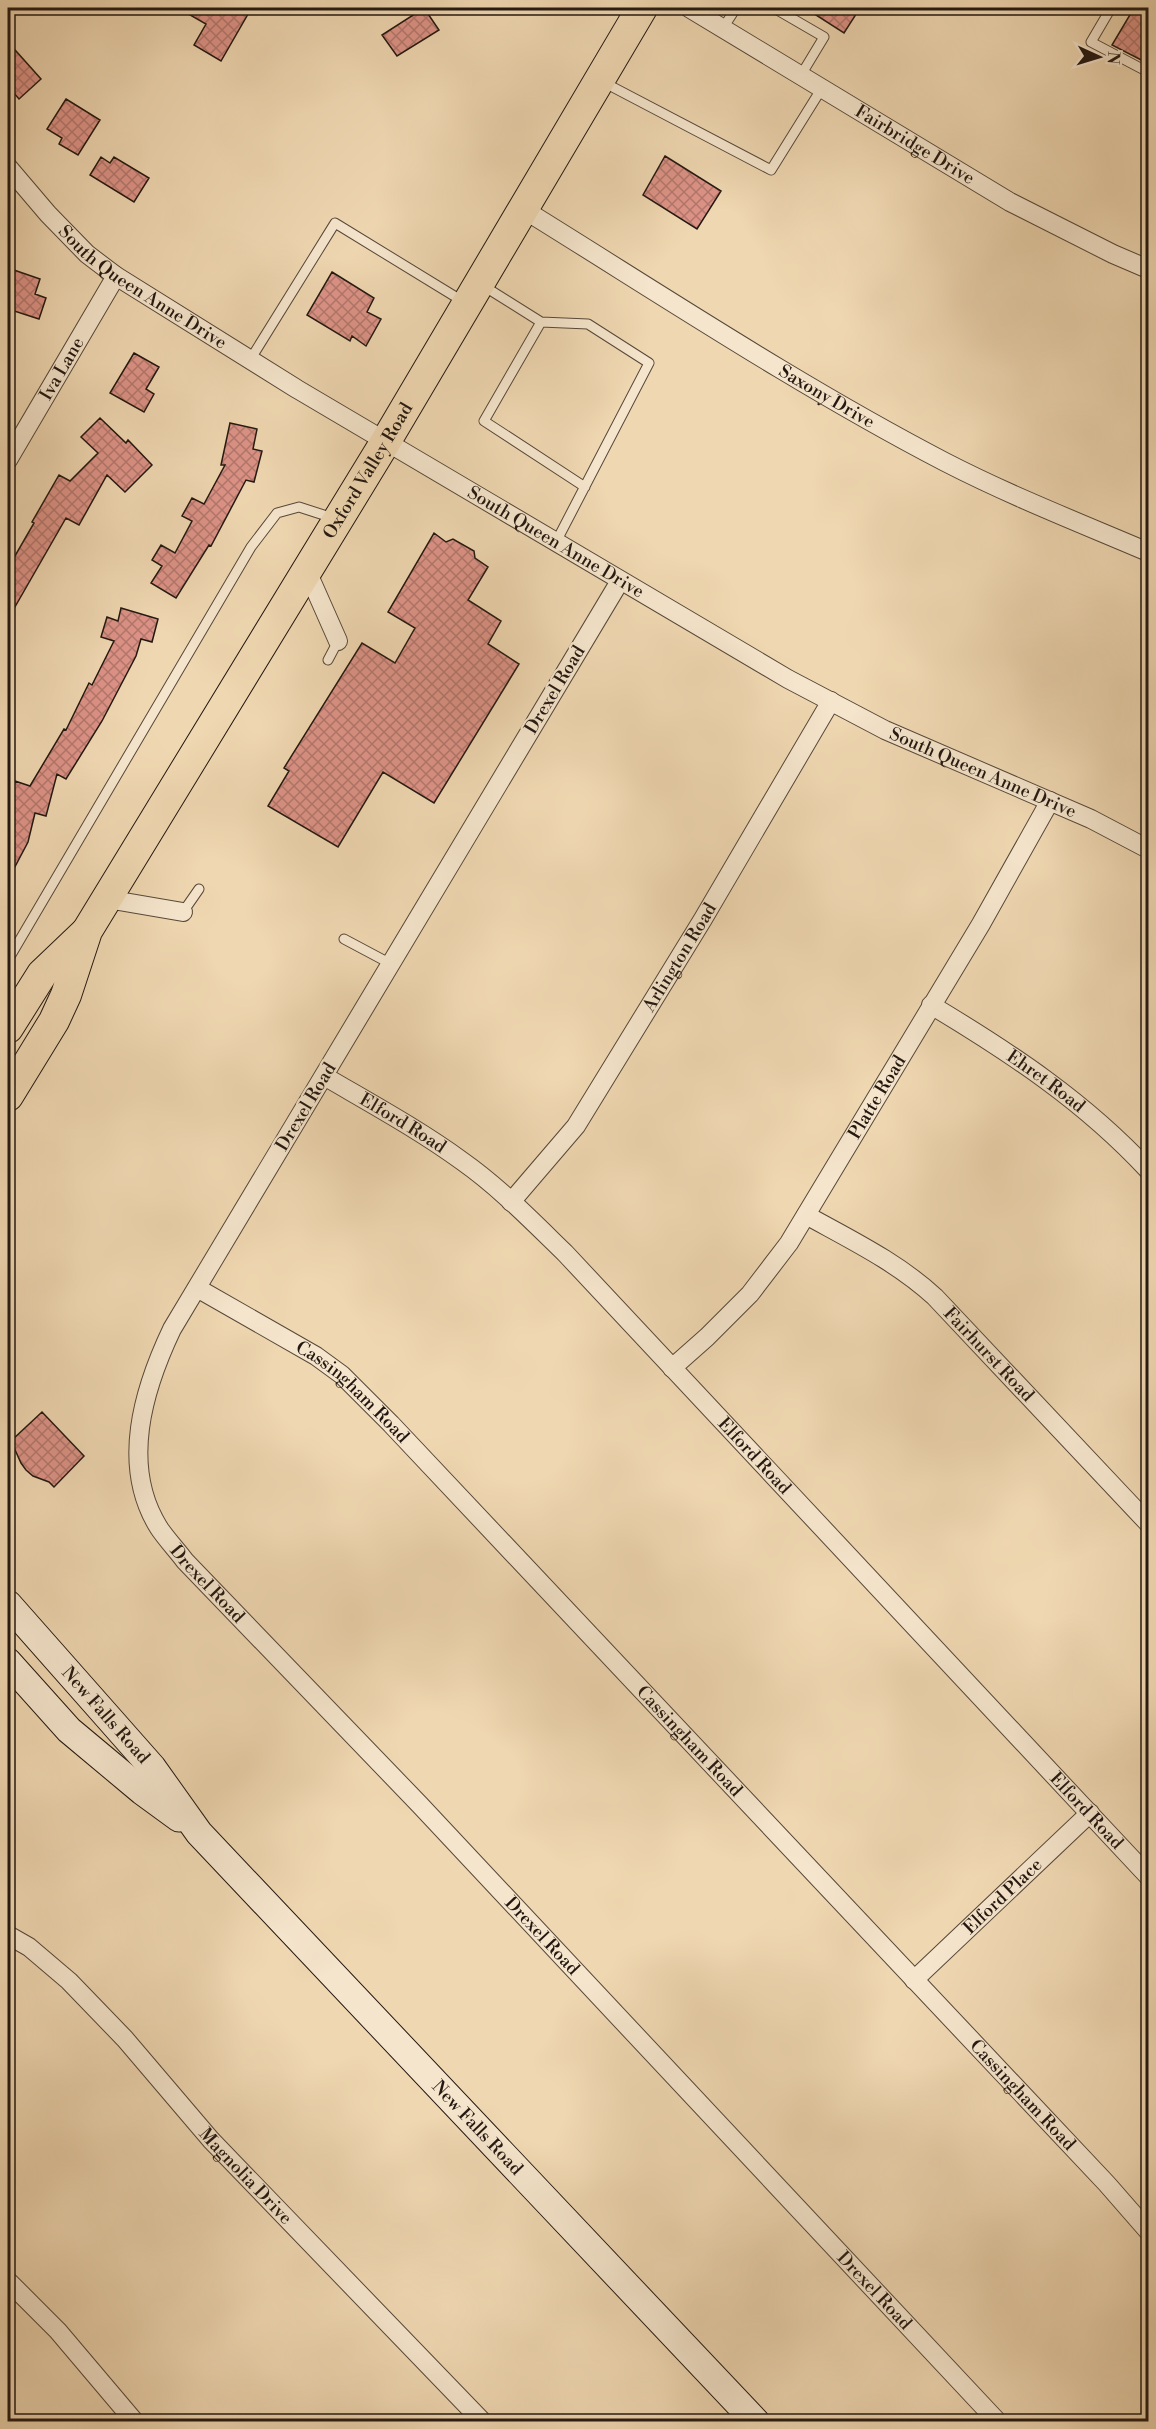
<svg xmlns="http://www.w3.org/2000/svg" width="1156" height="2429" font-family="'Libre Bodoni',serif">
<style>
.building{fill:url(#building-cross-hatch);stroke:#231811;stroke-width:1.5}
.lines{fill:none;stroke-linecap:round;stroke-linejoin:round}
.lane-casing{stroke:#564839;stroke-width:11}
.street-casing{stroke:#564839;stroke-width:20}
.secondary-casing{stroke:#231811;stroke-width:29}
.primary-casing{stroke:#231811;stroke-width:32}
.lane{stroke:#f5e5cc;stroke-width:9}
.street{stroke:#f5e5cc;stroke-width:18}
.secondary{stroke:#f5e5cc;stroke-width:27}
.primary{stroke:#efd7b1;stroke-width:30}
.labels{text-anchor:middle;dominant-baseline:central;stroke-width:4.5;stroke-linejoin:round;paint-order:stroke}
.street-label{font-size:18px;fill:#231811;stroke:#f5e5cc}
</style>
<defs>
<pattern id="building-cross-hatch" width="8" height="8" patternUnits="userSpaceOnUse" patternTransform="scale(1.5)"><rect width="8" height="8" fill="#dd9387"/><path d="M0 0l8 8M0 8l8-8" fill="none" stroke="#b3776d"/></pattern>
</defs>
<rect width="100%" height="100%" fill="#efd7b1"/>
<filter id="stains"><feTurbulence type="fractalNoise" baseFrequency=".00333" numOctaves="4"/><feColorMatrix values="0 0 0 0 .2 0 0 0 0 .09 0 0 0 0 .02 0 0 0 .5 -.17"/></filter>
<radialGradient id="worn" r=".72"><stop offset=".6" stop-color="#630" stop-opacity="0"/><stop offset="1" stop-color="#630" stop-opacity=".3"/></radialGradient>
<path class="building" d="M 178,8 L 236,8 L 248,14 L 221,61 L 194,45 L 206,24 Z
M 424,8 L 439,30 L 397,56 L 382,35 Z
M 805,8 L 860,8 L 844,33 Z
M 1134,8 L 1149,8 L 1149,64 L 1112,45 Z
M 8,42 L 41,79 L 19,99 L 8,86 Z
M 66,99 L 100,120 L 78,155 L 59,144 L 62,138 L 47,129 Z
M 665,156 L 721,191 L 697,229 L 643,195 Z
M 101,157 L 110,163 L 114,157 L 149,178 L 134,202 L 90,175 Z
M 11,269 L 40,279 L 35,294 L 46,298 L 39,319 L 8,309 L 8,279 Z
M 332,272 L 374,298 L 367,312 L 381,319 L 366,346 L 352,336 L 350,341 L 307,315 Z
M 134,353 L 159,367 L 146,389 L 154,394 L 144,412 L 110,393 Z
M 100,418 L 126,443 L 128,440 L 152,465 L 125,492 L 107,475 L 79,525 L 66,518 L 8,619 L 8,568 L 34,523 L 32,522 L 59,475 L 70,481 L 98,453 L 81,437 Z
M 230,423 L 257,429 L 253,449 L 262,451 L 254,482 L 246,480 L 211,546 L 209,545 L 176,598 L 151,583 L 162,566 L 152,560 L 161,545 L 175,553 L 192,521 L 182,516 L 192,498 L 204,504 L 225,465 L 221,465 Z
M 434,533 L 446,542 L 453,539 L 474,551 L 475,558 L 488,567 L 468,600 L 501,621 L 488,644 L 519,664 L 434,803 L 383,772 L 338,847 L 268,806 L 289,771 L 284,768 L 362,643 L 395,663 L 415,628 L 388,612 Z
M 121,608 L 158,619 L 152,642 L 141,639 L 136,656 L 102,721 L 66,779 L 57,774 L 46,816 L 35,813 L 28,842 L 8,880 L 8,808 L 15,781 L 30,786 L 64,729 L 66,730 L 89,683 L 92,685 L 114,641 L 101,637 L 107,617 L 118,621 Z
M 42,1412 L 84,1456 L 54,1487 L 49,1482 L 33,1476 L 26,1470 L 21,1463 L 11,1441 Z"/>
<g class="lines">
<g class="lane-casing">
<path id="lane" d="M 774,8 L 824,37 L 801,75
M 1111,8 L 1091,42 L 1148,72
M 723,28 L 736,8
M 603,82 L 771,170 L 822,88
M 482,285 L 541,322 L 588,324 L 649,363 L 556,542
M 541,322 L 484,421 L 585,487
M 250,360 L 335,223 L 464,302
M 328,660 L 338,641
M 183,912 L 199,889
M 344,939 L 391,964
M 8,960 L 251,547 L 277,513 L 299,507 L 333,518
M 8,1524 L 8,1525"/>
</g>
<g class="street-casing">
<g id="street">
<path id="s1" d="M 689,8 L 1010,202 L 1113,254 L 1148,269"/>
<path id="s2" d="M 8,167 L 48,214 L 87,254 L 116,276 L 297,389 L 788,679 L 885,730 L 1091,819 L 1148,849"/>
<path id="s3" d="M 523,209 C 662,295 799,386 945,462 C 1011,496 1080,523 1148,552"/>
<path id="s4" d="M 8,460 L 116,276"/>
<path d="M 307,571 L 338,641"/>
<path id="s5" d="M 620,581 L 172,1329 C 143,1390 120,1466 159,1528 C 167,1540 177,1550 185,1561 L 420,1805 L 998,2422"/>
<path d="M 107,899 L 183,912"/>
<path id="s6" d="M 931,1005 C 1011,1053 1085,1102 1148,1170"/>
<path id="s7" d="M 324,1076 C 370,1103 418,1129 462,1161 C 499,1187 532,1221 565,1253 L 1148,1876"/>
<path id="s8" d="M 511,1202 L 576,1126 L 703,919 L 831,701"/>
<path id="s9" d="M 806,1215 C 851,1240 897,1262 935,1297 L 1148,1523"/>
<path id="s10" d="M 197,1288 L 316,1356 L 342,1375 L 391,1424 L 1107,2184 L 1148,2231"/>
<path id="s11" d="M 672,1368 L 707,1337 L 750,1294 L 789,1243 L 981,924 L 1050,801"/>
<path id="s12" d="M 8,1935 L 29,1947 L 69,1981 L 125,2039 L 211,2140 L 483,2422"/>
<path id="s13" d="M 914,1980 L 1090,1813"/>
<path d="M 8,2281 L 58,2331 L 135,2422"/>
</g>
</g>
<g class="secondary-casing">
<g id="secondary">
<path id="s14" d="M 8,1604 L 152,1767 L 199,1833 L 756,2422"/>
<path d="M 8,1662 L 69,1730 L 142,1791 L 179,1818"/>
</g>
</g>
<g class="primary-casing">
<g id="primary">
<path d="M 8,1028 L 42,974 L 85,933"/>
<path id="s15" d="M 8,1096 L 54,1021 L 66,995 L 87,931 L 386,441 L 642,8"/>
</g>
</g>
<use href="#lane" class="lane"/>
<use href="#street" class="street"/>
<use href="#secondary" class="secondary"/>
<use href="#primary" class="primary"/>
</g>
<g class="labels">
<g class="street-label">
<text stroke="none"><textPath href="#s1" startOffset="264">Fairbridge Drive</textPath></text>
<text stroke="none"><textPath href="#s2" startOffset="182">South Queen Anne Drive</textPath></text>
<text stroke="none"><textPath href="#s4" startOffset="106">Iva Lane</textPath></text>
<text stroke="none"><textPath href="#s3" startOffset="357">Saxony Drive</textPath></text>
<text stroke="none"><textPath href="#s15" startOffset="723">Oxford Valley Road</textPath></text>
<text stroke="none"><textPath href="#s2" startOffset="668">South Queen Anne Drive</textPath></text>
<text transform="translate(555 690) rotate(-59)">Drexel Road</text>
<text stroke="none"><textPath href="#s2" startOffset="1154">South Queen Anne Drive</textPath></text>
<text stroke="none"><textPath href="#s8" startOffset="298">Arlington Road</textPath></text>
<text stroke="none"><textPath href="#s6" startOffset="138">Ehret Road</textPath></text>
<text stroke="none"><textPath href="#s11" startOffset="342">Platte Road</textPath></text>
<text transform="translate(306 1107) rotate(-59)">Drexel Road</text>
<text stroke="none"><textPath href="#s7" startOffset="92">Elford Road</textPath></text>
<text stroke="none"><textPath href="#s9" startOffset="232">Fairhurst Road</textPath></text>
<text stroke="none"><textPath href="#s10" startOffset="188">Cassingham Road</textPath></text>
<text stroke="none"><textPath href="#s7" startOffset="578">Elford Road</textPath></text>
<text stroke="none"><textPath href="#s5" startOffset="1154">Drexel Road</textPath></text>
<text stroke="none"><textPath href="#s14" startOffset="148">New Falls Road</textPath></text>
<text stroke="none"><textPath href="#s10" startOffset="674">Cassingham Road</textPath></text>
<text stroke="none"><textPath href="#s7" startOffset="1064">Elford Road</textPath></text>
<text stroke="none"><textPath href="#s13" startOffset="122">Elford Place</textPath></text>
<text stroke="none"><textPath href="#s5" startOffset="1640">Drexel Road</textPath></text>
<text stroke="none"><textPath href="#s10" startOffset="1160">Cassingham Road</textPath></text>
<text stroke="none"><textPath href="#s14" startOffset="704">New Falls Road</textPath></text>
<text stroke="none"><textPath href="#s12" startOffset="340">Magnolia Drive</textPath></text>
<text stroke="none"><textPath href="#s5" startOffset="2126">Drexel Road</textPath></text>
</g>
</g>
<rect width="1156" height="2429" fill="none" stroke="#efd7b1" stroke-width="30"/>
<rect x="9" y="9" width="1138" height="2411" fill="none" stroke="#231811" stroke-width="3"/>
<rect x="15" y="15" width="1126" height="2399" fill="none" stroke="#231811" stroke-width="1.5"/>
<g transform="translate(1099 57) rotate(94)" stroke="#f5e5cc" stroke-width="4.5" paint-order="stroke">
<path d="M0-4.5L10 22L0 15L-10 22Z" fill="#231811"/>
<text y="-9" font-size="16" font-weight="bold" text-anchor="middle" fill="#231811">N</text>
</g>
<rect width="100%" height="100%" filter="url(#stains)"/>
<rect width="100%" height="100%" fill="url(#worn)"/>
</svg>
